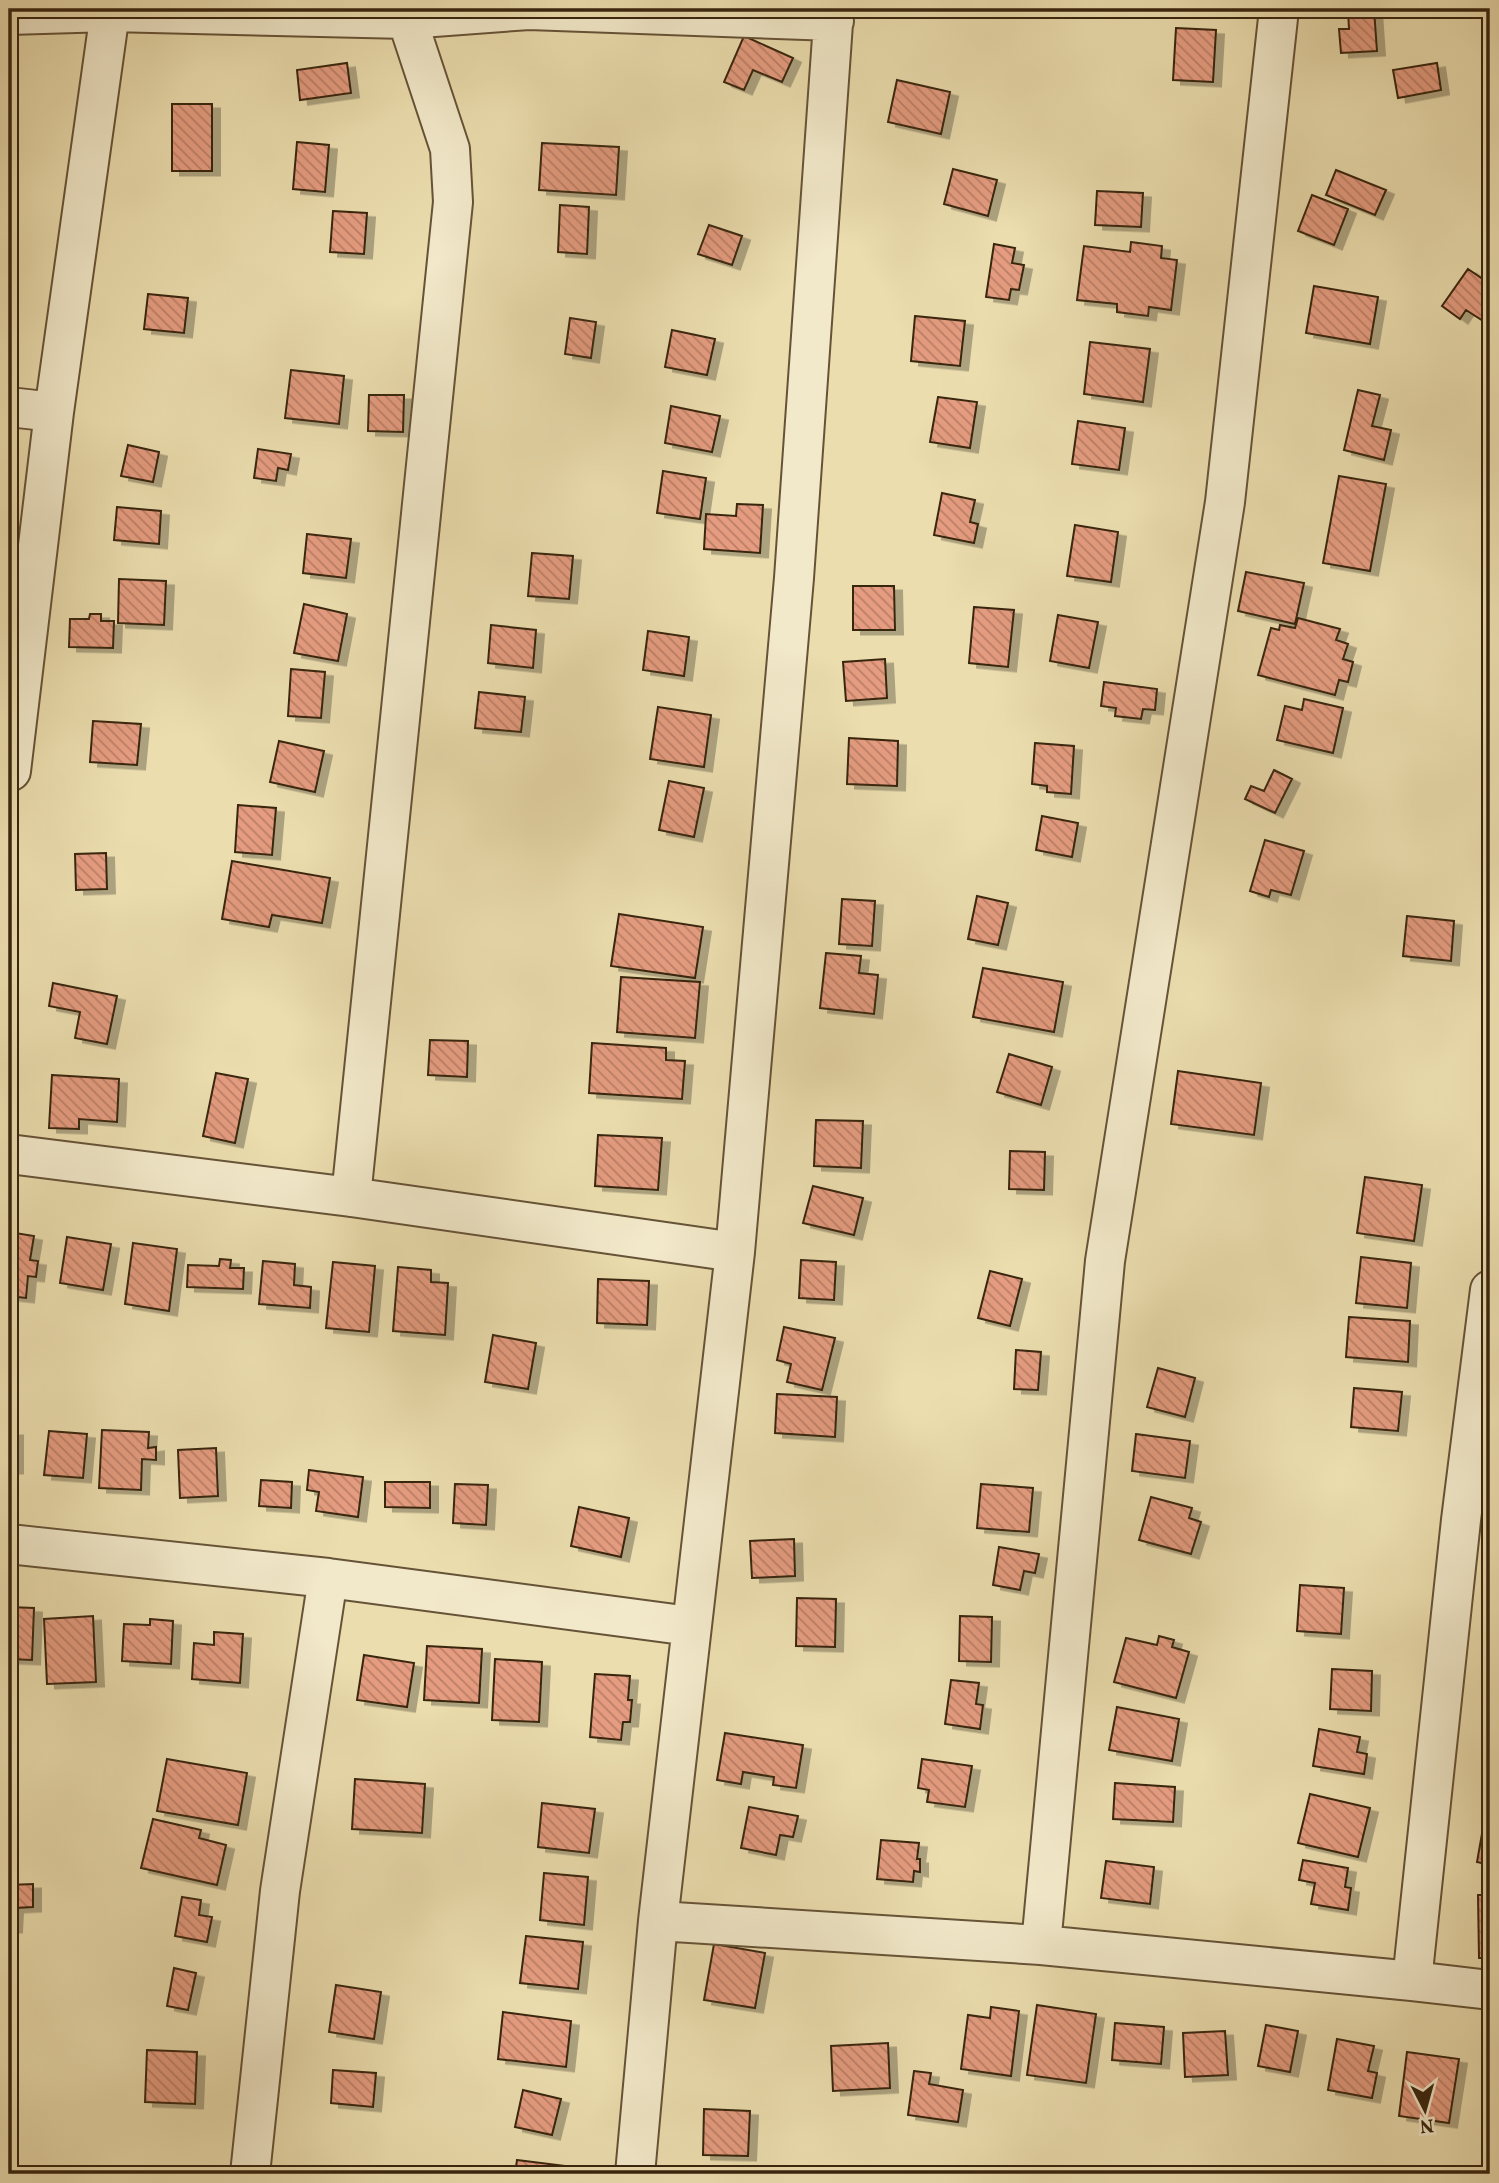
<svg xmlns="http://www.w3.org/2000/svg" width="1499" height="2183" font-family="Vollkorn,serif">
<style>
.building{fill:url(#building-back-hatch);stroke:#39250f;stroke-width:2;filter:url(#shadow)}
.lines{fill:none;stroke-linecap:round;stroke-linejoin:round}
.minor-casing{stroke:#665337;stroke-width:42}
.minor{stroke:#f2e9ca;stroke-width:38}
</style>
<defs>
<pattern id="building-back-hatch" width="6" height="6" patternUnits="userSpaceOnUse" patternTransform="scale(1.75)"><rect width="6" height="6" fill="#e59c80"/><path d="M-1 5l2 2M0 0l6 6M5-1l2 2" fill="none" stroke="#bb7f67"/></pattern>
<filter id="shadow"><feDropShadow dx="8" dy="4.5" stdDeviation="0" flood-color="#0004"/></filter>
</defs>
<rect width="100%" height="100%" fill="#ebddae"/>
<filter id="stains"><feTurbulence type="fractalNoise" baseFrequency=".00286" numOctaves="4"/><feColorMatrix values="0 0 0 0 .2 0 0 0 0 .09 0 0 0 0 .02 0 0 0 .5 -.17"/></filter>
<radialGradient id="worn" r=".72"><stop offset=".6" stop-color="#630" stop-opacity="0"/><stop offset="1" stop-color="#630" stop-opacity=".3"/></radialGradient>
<path class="building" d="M 1374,9 L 1377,51 L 1341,53 L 1339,29 L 1349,29 L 1348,10 Z
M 1176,28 L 1216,30 L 1213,82 L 1173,80 Z
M 744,36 L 793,58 L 782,82 L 753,70 L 744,90 L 724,82 Z
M 347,63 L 351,93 L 300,100 L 297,70 Z
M 1437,63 L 1441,90 L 1398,98 L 1393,70 Z
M 897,80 L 950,92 L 941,134 L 888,122 Z
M 172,104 L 212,104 L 212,171 L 172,171 Z
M 297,142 L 329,145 L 325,192 L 293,189 Z
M 542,143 L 619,147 L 616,195 L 539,190 Z
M 953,169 L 997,180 L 988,216 L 944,204 Z
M 1336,170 L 1386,190 L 1375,215 L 1326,195 Z
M 1097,191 L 1143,193 L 1141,227 L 1095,225 Z
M 1312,195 L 1348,209 L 1334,245 L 1298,231 Z
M 560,205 L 589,207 L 587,254 L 558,252 Z
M 333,211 L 367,213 L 364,254 L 330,252 Z
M 709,225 L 742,236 L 732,265 L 698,254 Z
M 1131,242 L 1162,246 L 1161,258 L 1177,260 L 1171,310 L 1149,307 L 1148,316 L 1117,312 L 1117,304 L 1077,300 L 1084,246 L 1130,252 Z
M 994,244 L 1015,248 L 1012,263 L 1024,265 L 1019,290 L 1011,289 L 1009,300 L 986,297 Z
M 1468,269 L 1490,284 L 1490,320 L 1488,324 L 1466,310 L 1460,319 L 1442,306 Z
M 1314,286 L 1378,297 L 1370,344 L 1306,333 Z
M 148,294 L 188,298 L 184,333 L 144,329 Z
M 915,316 L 965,321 L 960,366 L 911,361 Z
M 570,318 L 596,322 L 591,358 L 565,354 Z
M 672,330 L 715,339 L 707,375 L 665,367 Z
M 1090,342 L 1150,349 L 1143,402 L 1084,394 Z
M 291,370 L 344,376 L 339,424 L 285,418 Z
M 1358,390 L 1380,395 L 1372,426 L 1391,430 L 1384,460 L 1344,450 Z
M 369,395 L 404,395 L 403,432 L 368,431 Z
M 938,397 L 977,402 L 970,448 L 930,442 Z
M 671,406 L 720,416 L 712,452 L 665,443 Z
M 1078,421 L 1125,428 L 1119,470 L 1072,464 Z
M 128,445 L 159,452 L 153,482 L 121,476 Z
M 258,449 L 291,454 L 288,470 L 278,468 L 276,481 L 254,478 Z
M 663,471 L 706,478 L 700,519 L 657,513 Z
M 1339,476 L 1386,484 L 1370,571 L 1323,563 Z
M 942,493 L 975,500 L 970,522 L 978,524 L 974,543 L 934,535 Z
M 737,504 L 763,505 L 760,553 L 704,549 L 706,514 L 736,516 Z
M 117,507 L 161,511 L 159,544 L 114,540 Z
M 1075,525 L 1118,532 L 1111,582 L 1067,576 Z
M 307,534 L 351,539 L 346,578 L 303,573 Z
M 532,553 L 573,556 L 569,599 L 528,596 Z
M 1246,572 L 1304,583 L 1295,624 L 1238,611 Z
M 119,579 L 166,581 L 164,625 L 118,623 Z
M 853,586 L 894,586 L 895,630 L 853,630 Z
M 304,604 L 347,614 L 338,661 L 294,653 Z
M 974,607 L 1014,610 L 1008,667 L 969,663 Z
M 90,614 L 101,614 L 101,621 L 114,621 L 113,648 L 69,647 L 70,619 L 89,619 Z
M 1058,615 L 1098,622 L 1089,668 L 1050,661 Z
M 1298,618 L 1340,629 L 1336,640 L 1348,644 L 1343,659 L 1353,662 L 1348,682 L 1339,680 L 1335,695 L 1258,675 L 1271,628 L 1279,630 L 1280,625 L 1295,628 Z
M 491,625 L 536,630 L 533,668 L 488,663 Z
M 648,631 L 689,637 L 684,676 L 643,670 Z
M 885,659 L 887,698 L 846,701 L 843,662 Z
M 291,669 L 325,672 L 321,718 L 288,716 Z
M 1104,682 L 1157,689 L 1155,710 L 1143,709 L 1141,719 L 1115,716 L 1116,708 L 1101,706 Z
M 479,692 L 525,697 L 521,732 L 475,728 Z
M 1304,699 L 1343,708 L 1333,753 L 1277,740 L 1285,706 L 1302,710 Z
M 658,707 L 711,715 L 704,767 L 650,759 Z
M 93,721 L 141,724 L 137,765 L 90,762 Z
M 849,738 L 898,741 L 897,786 L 847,784 Z
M 279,741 L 324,751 L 315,792 L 270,782 Z
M 1035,743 L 1074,746 L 1071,794 L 1047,792 L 1047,786 L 1032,784 Z
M 1274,770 L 1292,779 L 1275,813 L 1245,799 L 1251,786 L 1264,791 Z
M 669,781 L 704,788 L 694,837 L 659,830 Z
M 238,805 L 276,808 L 272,855 L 235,852 Z
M 1042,816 L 1078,823 L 1072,857 L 1036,850 Z
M 1265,840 L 1304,851 L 1291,895 L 1271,890 L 1269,897 L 1250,891 Z
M 106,853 L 107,889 L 76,890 L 75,854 Z
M 232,861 L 330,878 L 322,923 L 272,915 L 269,927 L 222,919 Z
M 977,896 L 1008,903 L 998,945 L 968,939 Z
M 842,899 L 875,901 L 872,946 L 839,944 Z
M 619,914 L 703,927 L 695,978 L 611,966 Z
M 1407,916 L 1454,921 L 1451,961 L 1403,956 Z
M 826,953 L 861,956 L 859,973 L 878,975 L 874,1014 L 820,1008 Z
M 983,968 L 1063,982 L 1054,1032 L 973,1017 Z
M 621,977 L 700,982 L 695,1038 L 617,1032 Z
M 53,983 L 117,996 L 107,1044 L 75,1038 L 80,1012 L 49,1006 Z
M 430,1040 L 468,1041 L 467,1077 L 428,1075 Z
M 592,1043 L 666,1048 L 666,1060 L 685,1061 L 682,1099 L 589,1093 Z
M 1009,1054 L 1052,1067 L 1041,1105 L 997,1092 Z
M 1178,1071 L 1261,1083 L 1254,1135 L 1171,1124 Z
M 216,1073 L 248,1079 L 235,1143 L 203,1136 Z
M 52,1075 L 119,1079 L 117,1122 L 79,1119 L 79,1129 L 49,1128 Z
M 816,1120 L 863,1121 L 861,1168 L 814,1166 Z
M 598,1135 L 662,1138 L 658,1190 L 595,1186 Z
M 1010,1151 L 1045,1152 L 1044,1190 L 1009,1189 Z
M 1365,1177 L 1422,1185 L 1414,1241 L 1357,1233 Z
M 813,1186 L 863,1198 L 854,1235 L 803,1223 Z
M 9,1232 L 34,1236 L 30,1260 L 38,1261 L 36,1277 L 28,1276 L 26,1298 L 9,1296 Z
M 67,1237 L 111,1244 L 103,1290 L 60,1283 Z
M 133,1243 L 177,1249 L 169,1311 L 125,1304 Z
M 1361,1257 L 1411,1263 L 1407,1308 L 1356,1303 Z
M 220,1259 L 231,1260 L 230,1268 L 244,1268 L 243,1289 L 187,1287 L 188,1265 L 219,1266 Z
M 801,1260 L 836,1262 L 834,1300 L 799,1298 Z
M 263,1261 L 295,1264 L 294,1285 L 311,1287 L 310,1308 L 259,1304 Z
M 333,1262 L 375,1266 L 369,1332 L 326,1328 Z
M 398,1267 L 431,1270 L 431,1282 L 448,1283 L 445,1335 L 393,1331 Z
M 990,1271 L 1022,1279 L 1010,1326 L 978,1318 Z
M 598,1279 L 649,1281 L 647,1325 L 597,1323 Z
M 1349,1317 L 1410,1321 L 1408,1362 L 1346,1357 Z
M 784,1327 L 835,1338 L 822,1390 L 787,1382 L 791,1364 L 777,1360 Z
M 493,1335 L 536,1343 L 528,1389 L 485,1382 Z
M 1016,1350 L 1041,1352 L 1038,1390 L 1014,1389 Z
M 1158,1368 L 1195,1378 L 1185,1417 L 1147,1407 Z
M 1354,1388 L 1402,1392 L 1398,1431 L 1351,1427 Z
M 777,1394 L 837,1397 L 835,1437 L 775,1433 Z
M 102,1430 L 149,1432 L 148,1448 L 156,1447 L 156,1460 L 142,1459 L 141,1490 L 99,1488 Z
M 9,1431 L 15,1431 L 15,1469 L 9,1469 Z
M 49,1431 L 87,1434 L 83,1478 L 44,1475 Z
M 1136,1434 L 1190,1441 L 1185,1478 L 1132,1471 Z
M 216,1448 L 218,1496 L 180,1498 L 178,1450 Z
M 309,1470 L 363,1477 L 358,1517 L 316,1511 L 319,1492 L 307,1490 Z
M 261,1480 L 292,1482 L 291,1508 L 259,1506 Z
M 385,1482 L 430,1482 L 430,1508 L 385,1507 Z
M 455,1484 L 488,1485 L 486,1525 L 453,1523 Z
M 981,1484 L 1033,1488 L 1029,1532 L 977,1528 Z
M 1151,1497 L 1192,1508 L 1189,1518 L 1201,1522 L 1191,1554 L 1139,1540 Z
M 579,1507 L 629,1518 L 621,1557 L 571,1546 Z
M 794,1539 L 795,1576 L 752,1578 L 750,1541 Z
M 999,1547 L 1039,1554 L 1035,1573 L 1024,1571 L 1020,1590 L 993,1585 Z
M 1300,1585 L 1344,1588 L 1341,1634 L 1297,1631 Z
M 797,1598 L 836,1599 L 835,1647 L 796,1646 Z
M 9,1607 L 34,1608 L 32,1660 L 9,1659 Z
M 93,1616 L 96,1682 L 47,1684 L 44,1619 Z
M 960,1616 L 992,1617 L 991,1662 L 959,1661 Z
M 150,1619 L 173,1621 L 171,1664 L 122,1661 L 124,1624 L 150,1625 Z
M 214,1632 L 243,1634 L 240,1683 L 192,1679 L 194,1643 L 214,1645 Z
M 1159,1636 L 1174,1640 L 1172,1647 L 1189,1652 L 1176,1698 L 1114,1682 L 1126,1638 L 1157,1645 Z
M 427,1646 L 482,1649 L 479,1703 L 424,1700 Z
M 364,1655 L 414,1663 L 407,1707 L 357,1700 Z
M 495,1659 L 542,1662 L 539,1722 L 492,1720 Z
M 1332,1669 L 1372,1671 L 1371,1711 L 1330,1709 Z
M 595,1674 L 630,1676 L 628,1700 L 632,1700 L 630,1722 L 623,1722 L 621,1740 L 590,1737 Z
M 951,1680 L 979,1683 L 976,1704 L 983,1705 L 980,1729 L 945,1724 Z
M 1117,1707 L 1179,1719 L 1172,1761 L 1109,1750 Z
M 1319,1729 L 1360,1737 L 1357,1752 L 1367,1754 L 1364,1774 L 1313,1766 Z
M 725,1733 L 803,1745 L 796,1788 L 773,1785 L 774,1777 L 743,1772 L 741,1784 L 717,1780 Z
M 167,1759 L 247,1773 L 238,1825 L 157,1811 Z
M 922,1759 L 972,1766 L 965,1807 L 927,1802 L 929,1790 L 918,1788 Z
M 355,1779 L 425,1784 L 422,1833 L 352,1829 Z
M 1115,1783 L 1175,1787 L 1173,1822 L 1113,1819 Z
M 1310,1794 L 1370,1808 L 1358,1857 L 1298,1843 Z
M 542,1803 L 595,1809 L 589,1853 L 538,1847 Z
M 749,1807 L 798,1816 L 793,1837 L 780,1835 L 776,1855 L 741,1848 Z
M 1486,1811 L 1490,1812 L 1490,1865 L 1477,1862 Z
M 153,1819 L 201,1830 L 199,1838 L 226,1845 L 217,1885 L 141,1868 Z
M 881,1840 L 919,1843 L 917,1859 L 920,1859 L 920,1872 L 914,1871 L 913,1882 L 877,1879 Z
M 1303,1860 L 1348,1868 L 1345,1887 L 1351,1888 L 1348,1910 L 1311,1904 L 1315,1883 L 1299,1880 Z
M 1106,1861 L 1154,1867 L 1150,1904 L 1101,1898 Z
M 544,1873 L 588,1877 L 584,1925 L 540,1920 Z
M 33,1884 L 33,1907 L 15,1908 L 14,1928 L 9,1928 L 9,1885 Z
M 1478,1895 L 1490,1895 L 1490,1958 L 1479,1958 Z
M 182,1897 L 201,1900 L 199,1915 L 212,1917 L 207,1942 L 175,1936 Z
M 526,1936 L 583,1942 L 578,1989 L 520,1983 Z
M 714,1944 L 765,1953 L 755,2008 L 704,2000 Z
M 174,1968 L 196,1973 L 188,2010 L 167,2006 Z
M 336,1985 L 381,1992 L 374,2039 L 329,2032 Z
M 1037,2005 L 1096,2014 L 1086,2083 L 1027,2075 Z
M 991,2007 L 1019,2011 L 1011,2076 L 961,2069 L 968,2015 L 990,2018 Z
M 503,2012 L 571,2021 L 566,2067 L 498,2059 Z
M 1115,2023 L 1164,2027 L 1161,2064 L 1112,2060 Z
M 1266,2025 L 1298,2031 L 1290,2072 L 1258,2066 Z
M 1225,2031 L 1228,2075 L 1185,2077 L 1183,2033 Z
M 1337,2039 L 1374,2046 L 1368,2071 L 1377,2073 L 1372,2098 L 1328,2090 Z
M 888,2043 L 890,2088 L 833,2091 L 831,2046 Z
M 147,2050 L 197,2052 L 195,2104 L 145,2102 Z
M 1407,2052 L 1459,2059 L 1449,2123 L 1399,2116 Z
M 333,2070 L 376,2073 L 373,2107 L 331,2103 Z
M 914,2071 L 931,2073 L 929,2084 L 963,2090 L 958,2122 L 908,2115 Z
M 523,2090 L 561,2099 L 552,2135 L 515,2127 Z
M 704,2109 L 750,2111 L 748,2156 L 703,2155 Z
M 517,2160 L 566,2166 L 565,2174 L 515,2174 Z"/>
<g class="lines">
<g class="minor-casing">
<path id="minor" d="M 9,15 L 110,12
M 9,407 L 54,412
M 11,771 L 54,412 L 110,12 L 407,19 L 410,9
M 9,1154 L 351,1197 L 735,1252
M 351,1197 L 453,202 L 450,149 L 407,19 L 529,10 L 834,21
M 9,1544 L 328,1578
M 658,1921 L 1041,1945 L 1412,1981 L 1490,1990
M 1041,1945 L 1105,1261 L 1225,502 L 1279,9
M 1412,1981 L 1461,1520 L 1490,1290
M 250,2174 L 280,1891 L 328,1578 L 690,1626
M 635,2174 L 658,1921 L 735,1252 L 794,578 L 834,9"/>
</g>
<use href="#minor" class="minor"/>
</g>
<rect width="1499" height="2183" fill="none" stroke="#ebddae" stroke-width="35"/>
<rect x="10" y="10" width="1478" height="2162" fill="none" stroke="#39250f" stroke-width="3.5"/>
<rect x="18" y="18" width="1464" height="2148" fill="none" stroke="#39250f" stroke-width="2"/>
<g transform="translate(1425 2110) rotate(174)" stroke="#f2e9ca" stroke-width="5" paint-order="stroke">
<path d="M0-5L12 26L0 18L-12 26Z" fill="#39250f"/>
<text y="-10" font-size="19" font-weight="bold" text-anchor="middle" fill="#39250f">N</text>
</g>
<rect width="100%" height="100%" filter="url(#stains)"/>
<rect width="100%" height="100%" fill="url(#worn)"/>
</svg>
